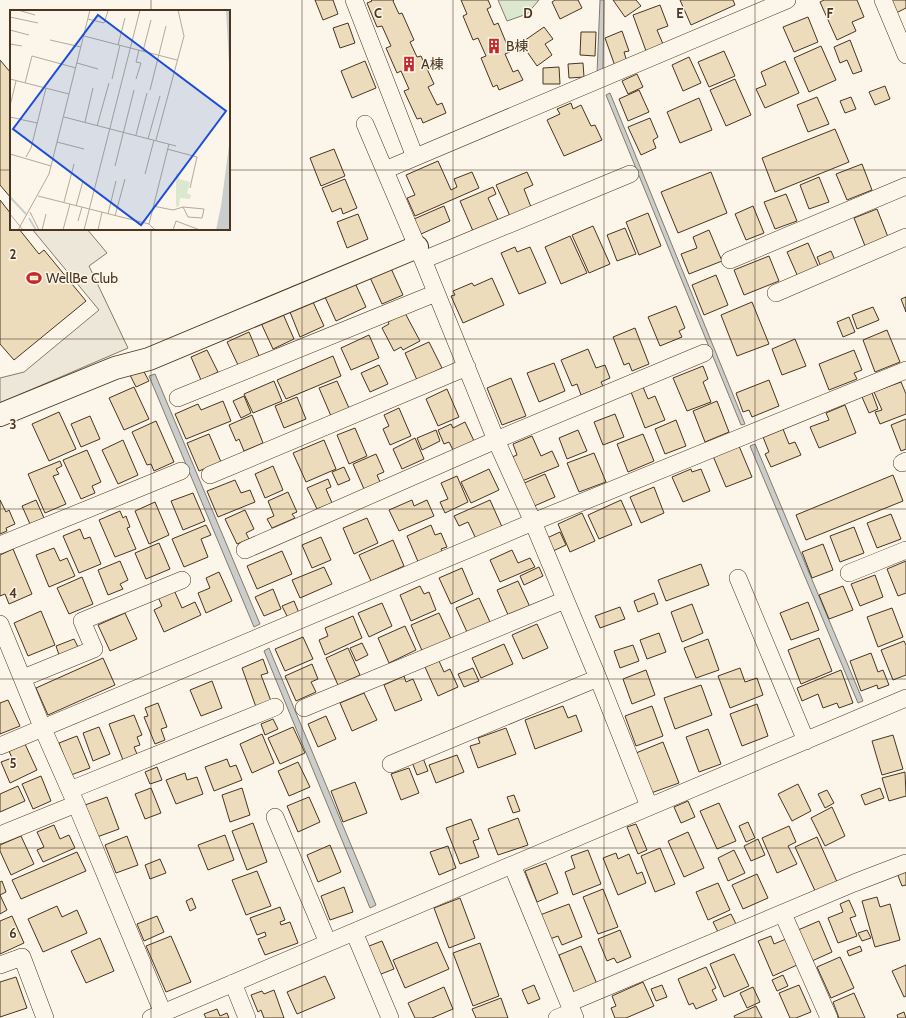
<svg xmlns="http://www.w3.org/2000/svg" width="906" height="1018" font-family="Cabin,'Noto Sans JP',sans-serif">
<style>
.green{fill:#dce7d0;stroke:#887966}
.parking{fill:#ede7d9;stroke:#887966}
.water{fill:#c9cecd;stroke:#887966}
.building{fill:#ecdcbc;stroke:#4a3520}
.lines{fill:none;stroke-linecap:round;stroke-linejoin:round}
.street-casing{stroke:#4a3520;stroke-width:18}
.secondary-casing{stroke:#4a3520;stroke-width:24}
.street{stroke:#fbf6e9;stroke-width:17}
.secondary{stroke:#fbf6e9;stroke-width:22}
.grid{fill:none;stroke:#4a3520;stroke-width:1;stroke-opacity:0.55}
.labels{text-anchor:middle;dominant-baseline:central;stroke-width:3;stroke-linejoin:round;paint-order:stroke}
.poi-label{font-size:14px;fill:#4a3520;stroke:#fbf6e9;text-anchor:start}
.inset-river{fill:none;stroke:#c9cecd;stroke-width:2}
.inset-road{fill:none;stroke:#b4a999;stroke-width:1}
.view{fill:#1d4ed8;fill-opacity:0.15;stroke:#1d4ed8;stroke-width:2}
.inset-edge{fill:none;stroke:#4a3520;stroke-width:2}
.grid-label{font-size:13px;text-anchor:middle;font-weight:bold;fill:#4a3520;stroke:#fbf6e9;stroke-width:3;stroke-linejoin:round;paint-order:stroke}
</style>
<rect width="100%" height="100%" fill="#fbf6e9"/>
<path class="green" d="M 498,0 L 539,0 L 527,14 L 507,21 Z"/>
<path class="parking" d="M 32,229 L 87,229 L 107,253 L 89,266 L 128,348 L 0,403 L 0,378 L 24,372 L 99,310 Z"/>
<path class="water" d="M 600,0 L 604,0 L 603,71 L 597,74 Z
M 610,93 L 745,424 L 741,425 L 606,95 Z
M 155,374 L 260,624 L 254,627 L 149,376 Z
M 755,444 L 863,701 L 858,703 L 750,446 Z
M 269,648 L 376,905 L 370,908 L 264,651 Z"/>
<path class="building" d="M 315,0 L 333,0 L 338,14 L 323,20 Z
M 371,0 L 394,0 L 393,1 L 399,14 L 402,13 L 414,40 L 410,42 L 417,57 L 421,56 L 434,84 L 428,87 L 437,105 L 442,103 L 446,113 L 423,123 L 421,118 L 417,119 L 404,91 L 409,89 L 401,71 L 397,73 L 386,48 L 391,46 L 382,26 L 377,27 L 367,3 L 372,1 Z
M 461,0 L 488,0 L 491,7 L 487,9 L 494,25 L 498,23 L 510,52 L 505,54 L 513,72 L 518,70 L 523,80 L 499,90 L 497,85 L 493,87 L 481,58 L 486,56 L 478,38 L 473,40 L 463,16 L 467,14 Z
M 555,0 L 578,0 L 582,8 L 560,19 L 552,2 Z
M 613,0 L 636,0 L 641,6 L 625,17 Z
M 680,0 L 733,0 L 735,5 L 691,25 Z
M 824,0 L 857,0 L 864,17 L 852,22 L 856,31 L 837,40 L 820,2 Z
M 890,0 L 906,0 L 906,8 L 896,13 Z
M 660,5 L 668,26 L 657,30 L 663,44 L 646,51 L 633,15 Z
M 808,17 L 818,42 L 794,52 L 783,27 Z
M 348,23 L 355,43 L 340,48 L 333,28 Z
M 544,27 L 553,39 L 545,44 L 552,55 L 537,66 L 521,43 Z
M 622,31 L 629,51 L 624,52 L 627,62 L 615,66 L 605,38 Z
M 581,32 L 596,32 L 595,56 L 580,55 Z
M 850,40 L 862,71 L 853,74 L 847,60 L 840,63 L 834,47 Z
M 821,46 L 836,80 L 809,92 L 794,58 Z
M 724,51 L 735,76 L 709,87 L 698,62 Z
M 689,57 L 701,83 L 683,91 L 672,65 Z
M 0,60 L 11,73 L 11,198 L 0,185 Z
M 365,61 L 376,88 L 352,98 L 341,71 Z
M 785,61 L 799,93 L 765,108 L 756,89 L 766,85 L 761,72 Z
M 583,63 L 584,77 L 569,78 L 568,64 Z
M 559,67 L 560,84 L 543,84 L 543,68 Z
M 637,74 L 643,87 L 628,94 L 622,81 Z
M 735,79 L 751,115 L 726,126 L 710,90 Z
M 885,86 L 890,99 L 875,105 L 869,92 Z
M 639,90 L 649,112 L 628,121 L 619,99 Z
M 817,97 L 829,124 L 808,132 L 797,105 Z
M 851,97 L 856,109 L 845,113 L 840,101 Z
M 699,98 L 712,130 L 680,143 L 667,112 Z
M 571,103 L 573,109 L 581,105 L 591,126 L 595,125 L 602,140 L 564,156 L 547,120 L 560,114 L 557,109 Z
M 650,118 L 658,137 L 653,140 L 656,148 L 641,155 L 628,127 Z
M 835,129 L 849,162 L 775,192 L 762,158 Z
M 334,149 L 345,176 L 321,186 L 310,158 Z
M 438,161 L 451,190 L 457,187 L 454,179 L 472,172 L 479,188 L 415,216 L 407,198 L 415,195 L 406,175 Z
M 862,164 L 872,190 L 847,200 L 836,174 Z
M 527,172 L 533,185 L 524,189 L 531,207 L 510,216 L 496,185 Z
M 711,172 L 727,213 L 678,233 L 661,192 Z
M 819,177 L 829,202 L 809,209 L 800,185 Z
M 345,179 L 357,208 L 343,214 L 341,208 L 332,212 L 322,188 Z
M 493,187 L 496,194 L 488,198 L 498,220 L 473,231 L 460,201 Z
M 786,194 L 797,221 L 775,229 L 764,202 Z
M 0,200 L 11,214 L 11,229 L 19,229 L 39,254 L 44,250 L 86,301 L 14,360 L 0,344 Z
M 444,206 L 450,221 L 421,234 L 414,219 Z
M 753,206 L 764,233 L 746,240 L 735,214 Z
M 877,209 L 888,237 L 865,246 L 854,218 Z
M 648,213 L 661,246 L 639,255 L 626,222 Z
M 358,214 L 368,239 L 347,248 L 337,222 Z
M 593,226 L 610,264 L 589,273 L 572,235 Z
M 625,228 L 636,254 L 617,261 L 607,235 Z
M 709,230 L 722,261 L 689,274 L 681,254 L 697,248 L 693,237 Z
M 570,236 L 587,273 L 561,284 L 545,247 Z
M 808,243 L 819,268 L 798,277 L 787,252 Z
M 515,247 L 517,252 L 530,247 L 546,283 L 519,294 L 501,253 Z
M 831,251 L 835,260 L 821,267 L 817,257 Z
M 769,256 L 779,281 L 744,295 L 734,270 Z
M 389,264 L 403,295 L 382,304 L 368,273 Z
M 716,275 L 728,305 L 704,315 L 692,285 Z
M 492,278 L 504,305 L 463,323 L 451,296 L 455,295 L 453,291 L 472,283 L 474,286 Z
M 355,283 L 366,307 L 336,321 L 325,297 Z
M 906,297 L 906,312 L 901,299 Z
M 313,302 L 324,326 L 300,337 L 290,312 Z
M 752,302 L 769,344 L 737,356 L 721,315 Z
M 676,306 L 685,328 L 679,331 L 682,337 L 660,346 L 648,317 Z
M 873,307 L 879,320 L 857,329 L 852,315 Z
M 405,313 L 420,341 L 403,350 L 401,347 L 394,351 L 382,328 L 389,324 L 388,322 Z
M 283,314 L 294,339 L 273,349 L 261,323 Z
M 849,317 L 855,332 L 843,337 L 837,322 Z
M 635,328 L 649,364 L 632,371 L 629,363 L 624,365 L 613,337 Z
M 887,330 L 900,362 L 875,372 L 863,340 Z
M 249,332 L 259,356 L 238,365 L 227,342 Z
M 369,335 L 379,358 L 351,370 L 341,348 Z
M 795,339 L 806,366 L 782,375 L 772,349 Z
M 429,342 L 442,368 L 417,380 L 405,353 Z
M 588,349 L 596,368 L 605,365 L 610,378 L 601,382 L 603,386 L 581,395 L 577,384 L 572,386 L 561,360 Z
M 207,350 L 218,372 L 201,380 L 191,357 Z
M 854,350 L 862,370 L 854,373 L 857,379 L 829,390 L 819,364 Z
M 333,356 L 341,376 L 286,399 L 277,380 Z
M 554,363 L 565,391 L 539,402 L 527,373 Z
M 379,365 L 388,384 L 370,392 L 361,373 Z
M 703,366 L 708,379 L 703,382 L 711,402 L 687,411 L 673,378 Z
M 143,370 L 149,381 L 136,387 L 130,375 Z
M 511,378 L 526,416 L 502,425 L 487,388 Z
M 769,380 L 779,406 L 752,417 L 749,410 L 743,412 L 736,393 Z
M 274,381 L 282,401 L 253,413 L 244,394 Z
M 337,381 L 349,408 L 331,416 L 319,388 Z
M 901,382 L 906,394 L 906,414 L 880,424 L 875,412 L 882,410 L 874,392 Z
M 134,387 L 149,419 L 124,430 L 109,398 Z
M 643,387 L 648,399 L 655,396 L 665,420 L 645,428 L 631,392 Z
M 447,389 L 459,417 L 438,426 L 426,399 Z
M 872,393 L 878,409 L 869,413 L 862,397 Z
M 244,396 L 251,413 L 241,418 L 233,401 Z
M 297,397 L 306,419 L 284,428 L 275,406 Z
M 223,401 L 231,421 L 186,439 L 175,414 L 198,404 L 201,410 Z
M 717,401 L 729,432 L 705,442 L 693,411 Z
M 845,405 L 856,433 L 819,448 L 810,427 L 829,420 L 826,413 Z
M 399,408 L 411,436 L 390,445 L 383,429 L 389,426 L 384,415 Z
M 59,412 L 76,449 L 49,461 L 32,424 Z
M 615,414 L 624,437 L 603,445 L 594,422 Z
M 252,415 L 263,443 L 244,451 L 239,439 L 236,441 L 229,425 Z
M 90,416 L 100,439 L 81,447 L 71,424 Z
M 906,419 L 906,449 L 901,451 L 891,425 Z
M 676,420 L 686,446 L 665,454 L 655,429 Z
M 156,421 L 174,462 L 154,471 L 151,464 L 147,465 L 132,432 Z
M 465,422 L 475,443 L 454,452 L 449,442 L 444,444 L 438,430 L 451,424 L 453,428 Z
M 355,428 L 367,456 L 349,464 L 337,435 Z
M 783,429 L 789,444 L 795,442 L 801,455 L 771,467 L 765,454 L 769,452 L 763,437 Z
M 436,430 L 440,441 L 422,450 L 417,438 Z
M 578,430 L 587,451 L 567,459 L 559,438 Z
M 209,434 L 221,462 L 199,471 L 187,443 Z
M 643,434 L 654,461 L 628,472 L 617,444 Z
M 532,436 L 541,456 L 552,451 L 559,466 L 522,481 L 512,457 L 517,455 L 513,444 Z
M 415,438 L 424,459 L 402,469 L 393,449 Z
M 123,440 L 138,475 L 118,484 L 102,450 Z
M 324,440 L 336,469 L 306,482 L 293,453 Z
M 739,446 L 752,477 L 726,487 L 713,456 Z
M 87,450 L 101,482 L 92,486 L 95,493 L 81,499 L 63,460 Z
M 594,453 L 606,482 L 579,492 L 567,463 Z
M 376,454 L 384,472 L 377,475 L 380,482 L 364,489 L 353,464 Z
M 60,461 L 62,466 L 56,469 L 59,474 L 53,476 L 66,504 L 45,513 L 28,474 Z
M 273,466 L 283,490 L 265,498 L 255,474 Z
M 344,467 L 350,480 L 338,485 L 332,472 Z
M 489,469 L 499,490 L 471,503 L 461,482 Z
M 691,469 L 692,472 L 701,469 L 710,491 L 683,502 L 672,477 Z
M 545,474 L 555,497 L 532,507 L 522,484 Z
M 893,475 L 903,501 L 806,540 L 796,515 Z
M 457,476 L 468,502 L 445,513 L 440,502 L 448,499 L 441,483 Z
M 328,479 L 331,487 L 326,489 L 332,503 L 317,509 L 307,488 Z
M 235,480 L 241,493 L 250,490 L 255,502 L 218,517 L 207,491 Z
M 654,487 L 664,513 L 641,523 L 630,497 Z
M 288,492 L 297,512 L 292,514 L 295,518 L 272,528 L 267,519 L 274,516 L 268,501 Z
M 193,493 L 205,521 L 183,530 L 171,501 Z
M 0,500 L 6,512 L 9,510 L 15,524 L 6,528 L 7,531 L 0,534 Z
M 36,500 L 44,518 L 30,524 L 22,506 Z
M 412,500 L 414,506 L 427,500 L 434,516 L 399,531 L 389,510 Z
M 490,500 L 503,529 L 477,541 L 468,522 L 459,526 L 454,516 Z
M 621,500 L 632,525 L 599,539 L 588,515 Z
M 155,502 L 169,535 L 149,544 L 135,511 Z
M 245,510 L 254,529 L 246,533 L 249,539 L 237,544 L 225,519 Z
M 120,511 L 123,518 L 126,516 L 130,527 L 127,528 L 136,549 L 115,557 L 99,520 Z
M 582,513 L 595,541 L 570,552 L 558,524 Z
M 891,514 L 901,539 L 877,548 L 867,523 Z
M 367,518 L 378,543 L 354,554 L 343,528 Z
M 206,525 L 211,535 L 201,539 L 208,557 L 184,567 L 172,539 Z
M 431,525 L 435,535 L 441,533 L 447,547 L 441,549 L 443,553 L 419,564 L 407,536 Z
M 854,527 L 864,553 L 840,562 L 830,536 Z
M 80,529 L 84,539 L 90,537 L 101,564 L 79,573 L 63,536 Z
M 560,532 L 566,545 L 553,551 L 547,538 Z
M 321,537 L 331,560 L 312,568 L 302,545 Z
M 393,540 L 404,566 L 371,581 L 359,555 Z
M 159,543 L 170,569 L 146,579 L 135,553 Z
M 823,544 L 833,570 L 812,578 L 802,552 Z
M 54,548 L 60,561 L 67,558 L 75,576 L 49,587 L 36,555 Z
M 13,549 L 32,594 L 9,604 L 5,594 L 0,596 L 0,555 Z
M 512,550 L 518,563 L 530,558 L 535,567 L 500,582 L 490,560 Z
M 282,551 L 292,574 L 257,589 L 247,566 Z
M 120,561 L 128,580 L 120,584 L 123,589 L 108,595 L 98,570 Z
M 906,561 L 906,593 L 898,596 L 887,569 Z
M 701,564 L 709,585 L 666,601 L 658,580 Z
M 324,567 L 332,584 L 300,598 L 292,580 Z
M 539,567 L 543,576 L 524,585 L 520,576 Z
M 462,568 L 473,594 L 451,604 L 439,578 Z
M 219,572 L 232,601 L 206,613 L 198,593 L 210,588 L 206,578 Z
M 875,575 L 883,597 L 860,606 L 851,584 Z
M 82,577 L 93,604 L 69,614 L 57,588 Z
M 518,581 L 530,607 L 509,617 L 497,590 Z
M 420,586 L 424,594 L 429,592 L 436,610 L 411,621 L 400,595 Z
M 843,586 L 853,610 L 829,619 L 819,595 Z
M 273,589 L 281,609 L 264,616 L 255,597 Z
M 174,590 L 182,608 L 195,602 L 201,615 L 164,632 L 154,610 L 162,606 L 158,597 Z
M 654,593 L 658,604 L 638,612 L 634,601 Z
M 479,598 L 490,622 L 467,632 L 456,608 Z
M 294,601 L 299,613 L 288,618 L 282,606 Z
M 808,602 L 819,630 L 791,640 L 780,613 Z
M 382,603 L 392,626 L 369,637 L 358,613 Z
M 692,604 L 703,633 L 682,642 L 671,612 Z
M 620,607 L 625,619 L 600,628 L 595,616 Z
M 892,608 L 903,637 L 878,647 L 867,617 Z
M 41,611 L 55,645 L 28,656 L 14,623 Z
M 125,613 L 137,639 L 110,651 L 98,625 Z
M 439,613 L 452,641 L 423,653 L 411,625 Z
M 353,616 L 362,638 L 325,655 L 319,640 L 328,636 L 325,628 Z
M 537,624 L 548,648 L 523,659 L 512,635 Z
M 405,626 L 416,650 L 389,663 L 378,638 Z
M 659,633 L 666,652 L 647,659 L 640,640 Z
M 303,637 L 313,659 L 285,671 L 275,649 Z
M 819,638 L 832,671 L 801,684 L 788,650 Z
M 74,639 L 78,647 L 59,655 L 56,646 Z
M 708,639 L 719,670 L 696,678 L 684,648 Z
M 904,641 L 906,645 L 906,675 L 893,680 L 881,650 Z
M 362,643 L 368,655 L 356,661 L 350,648 Z
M 504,644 L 513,664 L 481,678 L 472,658 Z
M 633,645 L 639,661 L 620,668 L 614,651 Z
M 348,648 L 360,675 L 338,685 L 326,658 Z
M 871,653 L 878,672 L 883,670 L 889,685 L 878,689 L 877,685 L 861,691 L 850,661 Z
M 103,658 L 115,685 L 48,715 L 36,688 Z
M 263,659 L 268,673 L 261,675 L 271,701 L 256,707 L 242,668 Z
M 439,661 L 444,672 L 450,669 L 458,687 L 438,696 L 425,667 Z
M 312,664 L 318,679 L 311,682 L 316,692 L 296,701 L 285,676 Z
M 473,668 L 479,681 L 464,687 L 458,674 Z
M 740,668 L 745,682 L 757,678 L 763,695 L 730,708 L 718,676 Z
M 646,670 L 655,695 L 632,704 L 623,679 Z
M 841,670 L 853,703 L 839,708 L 837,703 L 823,708 L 818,694 L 802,701 L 797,688 Z
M 404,676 L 406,682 L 413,679 L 422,700 L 395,711 L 384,685 Z
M 212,681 L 222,708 L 201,716 L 190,690 Z
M 701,685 L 712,715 L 675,729 L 664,698 Z
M 364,693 L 377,720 L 352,731 L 340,703 Z
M 8,700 L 20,726 L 0,734 L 0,703 Z
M 158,703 L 167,727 L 161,729 L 165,740 L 155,744 L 144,717 L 148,716 L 145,708 Z
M 757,704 L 768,736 L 742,746 L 730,714 Z
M 563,706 L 568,718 L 576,715 L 582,731 L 535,749 L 525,720 Z
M 652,706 L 663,736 L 636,746 L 625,716 Z
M 134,715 L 142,735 L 137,737 L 140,745 L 134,747 L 137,754 L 123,760 L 109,724 Z
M 326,716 L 336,739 L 318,747 L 308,724 Z
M 273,719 L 278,729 L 265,735 L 261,724 Z
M 99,727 L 110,754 L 93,761 L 83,733 Z
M 293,727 L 305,753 L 280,764 L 268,738 Z
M 506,728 L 516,754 L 478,768 L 470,746 L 480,743 L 478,738 Z
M 708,729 L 721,764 L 699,772 L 686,737 Z
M 262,734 L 274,763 L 252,773 L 240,744 Z
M 893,735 L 903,769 L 882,775 L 872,741 Z
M 77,736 L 90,768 L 71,775 L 59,743 Z
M 663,742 L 679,783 L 651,793 L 636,753 Z
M 25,744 L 37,770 L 10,783 L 1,762 L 12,758 L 9,751 Z
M 457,755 L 464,772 L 436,783 L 429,765 Z
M 423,758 L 428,771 L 417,775 L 412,762 Z
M 227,759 L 230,767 L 236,765 L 242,780 L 214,791 L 205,767 Z
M 298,762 L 310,787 L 289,796 L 278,771 Z
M 157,767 L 162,780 L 150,784 L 145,772 Z
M 409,768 L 419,793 L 401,800 L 391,774 Z
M 905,772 L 906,796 L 889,801 L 882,778 Z
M 185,773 L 187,780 L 197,777 L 203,794 L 176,804 L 166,780 Z
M 41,776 L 51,801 L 33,809 L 22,784 Z
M 355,782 L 367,813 L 343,822 L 331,791 Z
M 798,784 L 811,811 L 792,821 L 778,794 Z
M 18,786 L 25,801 L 0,812 L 0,794 Z
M 151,788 L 161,813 L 145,819 L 135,794 Z
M 242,788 L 250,815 L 230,822 L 222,795 Z
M 880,788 L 884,798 L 865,805 L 861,795 Z
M 827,790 L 834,803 L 825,808 L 818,794 Z
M 514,795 L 520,811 L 513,813 L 507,797 Z
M 107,797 L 119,829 L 97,837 L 85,805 Z
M 309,797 L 320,822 L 298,832 L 287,806 Z
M 688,801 L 695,817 L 681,823 L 674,807 Z
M 719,803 L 736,841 L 717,849 L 700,811 Z
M 832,807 L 845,836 L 825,846 L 811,818 Z
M 518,818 L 528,845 L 498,855 L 488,829 Z
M 471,819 L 479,839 L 473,841 L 479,857 L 460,864 L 446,828 Z
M 748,822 L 755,838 L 746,842 L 739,826 Z
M 253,823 L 267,862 L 247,870 L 232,831 Z
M 636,824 L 647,850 L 638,854 L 627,827 Z
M 54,825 L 60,839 L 69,835 L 75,848 L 43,862 L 37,850 L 44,847 L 37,832 Z
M 789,826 L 796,842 L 788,846 L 797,864 L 777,873 L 762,838 Z
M 688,832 L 704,868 L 684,877 L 668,841 Z
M 225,835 L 234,860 L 208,870 L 198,845 Z
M 21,836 L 34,864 L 11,875 L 0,851 L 0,845 Z
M 127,836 L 138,865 L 116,873 L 105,845 Z
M 817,837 L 838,884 L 816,893 L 795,847 Z
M 758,839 L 765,855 L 751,861 L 744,846 Z
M 330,845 L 341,872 L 318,882 L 307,855 Z
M 448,846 L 456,868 L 439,875 L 430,852 Z
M 660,848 L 675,884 L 655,892 L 641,856 Z
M 588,850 L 601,884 L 573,895 L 565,872 L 575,868 L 571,856 Z
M 734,850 L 745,873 L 728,881 L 718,858 Z
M 77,852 L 86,871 L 21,899 L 12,880 Z
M 616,853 L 618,859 L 629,854 L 637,874 L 642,872 L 646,883 L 618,895 L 603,858 Z
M 160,859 L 166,873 L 150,879 L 145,865 Z
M 546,863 L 558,893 L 537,902 L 525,871 Z
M 906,870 L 906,885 L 902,886 L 897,873 Z
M 257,871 L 271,906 L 246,915 L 232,880 Z
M 757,874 L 768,898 L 743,909 L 732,885 Z
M 2,881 L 6,892 L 0,895 L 7,910 L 0,914 L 0,882 Z
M 718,883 L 730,910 L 708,920 L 696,892 Z
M 344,887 L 353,912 L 330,920 L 321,896 Z
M 603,889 L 618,927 L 598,934 L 583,897 Z
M 877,897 L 880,907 L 890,904 L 900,940 L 875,947 L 862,901 Z
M 192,898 L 196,908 L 190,911 L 186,901 Z
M 460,898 L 475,938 L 449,948 L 434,908 Z
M 849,900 L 856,916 L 850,918 L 857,936 L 838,943 L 828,918 L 843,912 L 840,904 Z
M 569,904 L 582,937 L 562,945 L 558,936 L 550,939 L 540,915 Z
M 57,906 L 62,917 L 77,910 L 87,933 L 43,952 L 28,919 Z
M 280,907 L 285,920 L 280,922 L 281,925 L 290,922 L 298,943 L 265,955 L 258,939 L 266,936 L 265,932 L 257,935 L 250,918 Z
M 731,914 L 736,924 L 718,932 L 713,922 Z
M 12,916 L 24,943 L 0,954 L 0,921 Z
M 157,916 L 164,932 L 144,941 L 137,924 Z
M 819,921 L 832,952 L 812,961 L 798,930 Z
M 620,930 L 631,957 L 617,963 L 614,958 L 607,961 L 598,939 Z
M 867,930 L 871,938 L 862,941 L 858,933 Z
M 171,936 L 191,982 L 166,992 L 146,946 Z
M 771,936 L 774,944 L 786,939 L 797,965 L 773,976 L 758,941 Z
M 100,938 L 114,971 L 86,983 L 71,951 Z
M 382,941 L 394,969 L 376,976 L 364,948 Z
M 437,942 L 449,969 L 405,988 L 393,960 Z
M 480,943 L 499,996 L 473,1006 L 453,953 Z
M 581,946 L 597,984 L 574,993 L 559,955 Z
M 860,946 L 862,951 L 849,956 L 847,951 Z
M 734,954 L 749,986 L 724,997 L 710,964 Z
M 840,957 L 854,988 L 831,998 L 817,967 Z
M 906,965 L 906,996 L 904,997 L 892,971 Z
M 706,967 L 716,988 L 712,990 L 717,1000 L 696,1009 L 693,1003 L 689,1005 L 678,979 Z
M 783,975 L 788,986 L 777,991 L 772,980 Z
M 325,976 L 335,998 L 297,1014 L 287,992 Z
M 16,977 L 27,1008 L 0,1017 L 0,982 Z
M 643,982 L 654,1006 L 626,1018 L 615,1018 L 611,1008 L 616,1006 L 612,996 Z
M 534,985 L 540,999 L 528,1004 L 522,990 Z
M 662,985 L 667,997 L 656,1001 L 651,989 Z
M 799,985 L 811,1012 L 796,1018 L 790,1018 L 779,993 Z
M 444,987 L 453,1009 L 432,1018 L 415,1018 L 408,1003 Z
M 753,987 L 760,1002 L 747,1008 L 740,993 Z
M 274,990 L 284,1018 L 264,1018 L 261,1010 L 258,1012 L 251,995 L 262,991 L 264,994 Z
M 854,993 L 865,1018 L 839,1018 L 833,1002 Z
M 501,998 L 508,1018 L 476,1018 L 472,1009 Z
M 756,1006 L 762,1018 L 735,1018 L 734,1016 Z
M 217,1009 L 220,1016 L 227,1013 L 229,1018 L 206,1018 L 204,1014 Z
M 904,1012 L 906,1018 L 898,1018 L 897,1015 Z"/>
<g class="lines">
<g class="street-casing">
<path id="street" d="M 354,0 L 415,157
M 883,0 L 906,55
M 365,124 L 423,260 L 496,440 L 533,522 L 598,678 L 649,806
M 385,170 L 787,0
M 423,260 L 630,174
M 730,260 L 906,186
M 776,293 L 906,237
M 178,398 L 436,293
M 902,463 L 906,461
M 210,475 L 467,367
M 0,545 L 181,471
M 245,550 L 496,440 L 704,353
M 849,573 L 906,550
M 738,578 L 806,741
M 0,624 L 43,729 L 76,804 L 163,1013
M 23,678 L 94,649 L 82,621 L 182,580
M 304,708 L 565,600
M 0,746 L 533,522 L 906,370
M 391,764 L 598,678
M 70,790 L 275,707
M 275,817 L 328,943
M 0,835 L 76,804
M 512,865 L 575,1018
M 783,914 L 829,1018
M 354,932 L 390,1018
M 0,965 L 22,957 L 45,1018
M 233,983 L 247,1018
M 569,1003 L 854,883 L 906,863
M 151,1018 L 906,698
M 557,1018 L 572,1012"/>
</g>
<g class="secondary-casing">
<path id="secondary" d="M 0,415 L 115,368 L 149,359 L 417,247"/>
</g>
<use href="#street" class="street"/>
<use href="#secondary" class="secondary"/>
</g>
<path class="grid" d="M 151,0 L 151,11M 302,0 L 302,1018M 453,0 L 453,1018M 604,0 L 604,1018M 755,0 L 755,1018M 0,170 L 11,170M 229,170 L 906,170M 151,229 L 151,1018M 0,339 L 906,339M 0,509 L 906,509M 0,679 L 906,679M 0,848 L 906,848"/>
<defs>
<g id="building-bare" transform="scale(1.2)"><path d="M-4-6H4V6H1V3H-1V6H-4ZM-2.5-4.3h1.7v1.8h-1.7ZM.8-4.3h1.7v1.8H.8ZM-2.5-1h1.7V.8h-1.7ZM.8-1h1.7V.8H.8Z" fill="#c62828" stroke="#fbf6e9" stroke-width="2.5" paint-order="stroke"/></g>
<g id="stadium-bare" transform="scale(1.2)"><path d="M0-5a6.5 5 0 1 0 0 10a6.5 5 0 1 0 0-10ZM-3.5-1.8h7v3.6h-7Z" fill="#c62828" stroke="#fbf6e9" stroke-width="2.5" paint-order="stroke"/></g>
</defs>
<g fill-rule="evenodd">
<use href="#building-bare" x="494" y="46"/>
<use href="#building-bare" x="409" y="64"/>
<use href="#stadium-bare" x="34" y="278"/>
</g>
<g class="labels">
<g class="poi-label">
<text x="506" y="46">B棟</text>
<text x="421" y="64">A棟</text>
<text x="46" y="278">WellBe Club</text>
</g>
</g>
<g transform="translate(10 10)">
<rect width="220" height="220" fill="#fbf6e9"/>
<path d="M 166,163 L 170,164 L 169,169 L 180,172 L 177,183 L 181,185 L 180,189 L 170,188 L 169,196 L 166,197 Z" fill="#dce7d0"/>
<path d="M 216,0 L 220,0 L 220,71 ZM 220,128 L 220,220 L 206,220 L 211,196 Z" fill="#c9cecd"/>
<path class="inset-river" d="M 0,187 L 16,204M 19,208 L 26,220"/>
<path class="inset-road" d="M 8,0 L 25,5M 0,7 L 28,13M 78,9 L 94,13 L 98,1M 0,20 L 19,25M 74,26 L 167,50M 40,30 L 71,37M 0,34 L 12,36M 108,35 L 115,8M 133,41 L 141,10M 67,53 L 88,59M 0,69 L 59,84M 102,69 L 110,35M 126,69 L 131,53 L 126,52 L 129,40M 15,73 L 22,46 L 66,58M 140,80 L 156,16M 0,96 L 6,71M 0,107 L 27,113M 54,107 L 166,136M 75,112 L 83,78M 87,116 L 99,73M 126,125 L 137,83M 138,129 L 150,86M 146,130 L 174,26 L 168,0M 47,132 L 74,139M 157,139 L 187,147 L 180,178M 0,144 L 41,156M 16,147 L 21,138 L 36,78M 105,156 L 124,80M 135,164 L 144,130M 28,186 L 139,214 L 145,220M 54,192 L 64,154M 66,196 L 73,171M 143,196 L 163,200 L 173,197 L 194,199 L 192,208 L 178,207 L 173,197M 20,202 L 29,220M 0,204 L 13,220M 98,204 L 106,171M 105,206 L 115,169M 68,211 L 72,197M 139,214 L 159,134M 8,220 L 39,164 L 80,0M 32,220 L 36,204M 53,220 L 60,194M 74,220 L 130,0M 88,220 L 92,202M 163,220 L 166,211 L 190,220"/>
<path class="view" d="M 88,5 L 216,101 L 131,215 L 3,119 Z"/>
<rect width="220" height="220" class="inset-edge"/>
</g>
<g class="grid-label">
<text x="378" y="18">C</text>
<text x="528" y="18">D</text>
<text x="680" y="18">E</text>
<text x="830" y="18">F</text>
<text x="13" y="259">2</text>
<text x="13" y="429">3</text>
<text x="13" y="598">4</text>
<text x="13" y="768">5</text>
<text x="13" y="938">6</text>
</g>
</svg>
